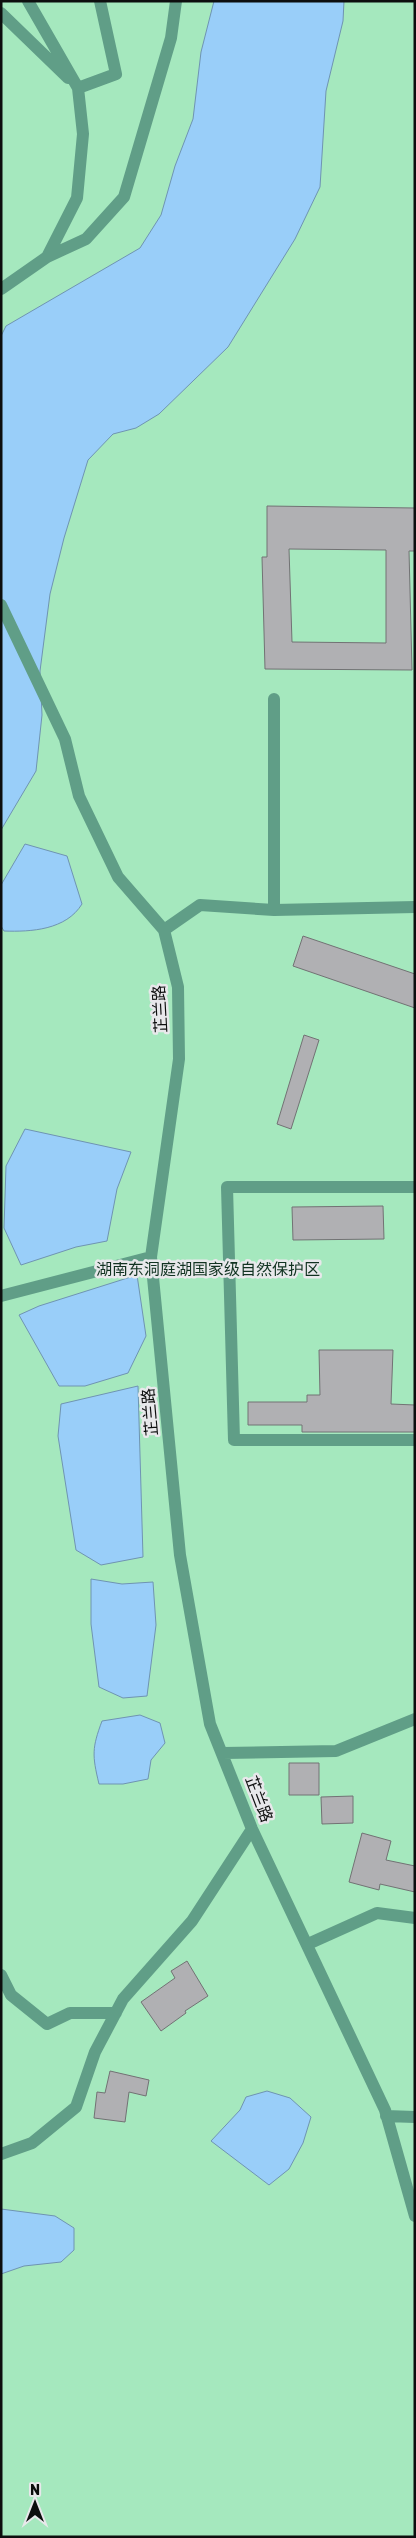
<svg xmlns="http://www.w3.org/2000/svg" width="416" height="2538" font-family="Rubik,'Noto Sans SC',sans-serif">
<style>
.green{fill:#a5e8be}
.water{fill:#99cef9;stroke:#6f94b2}
.building{fill:#b0b0b3;stroke:#727274;fill-rule:evenodd}
.lines{fill:none;stroke-linecap:round;stroke-linejoin:round}
.minor{stroke:#609e87;stroke-width:12}
.labels{text-anchor:middle;dominant-baseline:central;stroke-width:5;stroke-linejoin:round;paint-order:stroke}
.street-label{font-size:16px;fill:#0d0e0e;stroke:#e8e8eb}
.park-label{font-size:16px;fill:#113321;stroke:#e8e8eb}
</style>
<rect width="100%" height="100%" fill="#e8e8eb"/>
<path class="green" d="M 1,1 L 415,1 L 415,2537 L 1,2537 Z"/>
<path class="water" d="M 214,1 L 344,1 L 343,21 L 326,91 L 320,187 L 295,239 L 228,347 L 159,414 L 136,428 L 113,434 L 88,460 L 64,538 L 50,594 L 40,671 L 42,715 L 36,771 L 1,830 L 1,336 L 6,326 L 140,248 L 161,215 L 175,166 L 193,119 L 201,52 Z
M 25,844 L 67,856 L 82,904 C 66,930 31,932 4,931 L 1,926 L 1,885 Z
M 25,1129 L 131,1152 L 117,1189 L 107,1241 L 76,1247 L 21,1265 L 4,1228 L 6,1166 Z
M 137,1275 L 146,1336 L 128,1373 L 85,1386 L 59,1386 L 19,1315 L 39,1306 Z
M 138,1386 L 143,1557 L 101,1565 L 76,1550 L 58,1436 L 61,1404 Z
M 91,1579 L 122,1584 L 153,1582 L 156,1625 L 147,1696 L 123,1698 L 99,1687 L 91,1624 Z
M 140,1715 L 160,1723 L 165,1743 L 151,1760 L 148,1779 L 123,1784 L 99,1784 C 92,1755 92,1748 102,1721 Z
M 267,2091 L 290,2098 L 311,2117 L 303,2143 L 289,2169 L 269,2185 L 211,2141 L 240,2110 L 246,2097 Z
M 1,2209 L 55,2216 L 74,2228 L 74,2250 L 61,2262 L 24,2266 L 1,2274 Z"/>
<path class="building" d="M 267,506 L 415,508 L 415,551 L 409,551 L 412,670 L 265,669 L 262,557 L 267,557 ZM 289,549 L 386,550 L 386,643 L 292,642 Z
M 303,936 L 415,974 L 415,1008 L 293,966 Z
M 304,1035 L 319,1040 L 291,1129 L 277,1124 Z
M 383,1206 L 384,1239 L 293,1240 L 292,1207 Z
M 319,1350 L 393,1350 L 391,1404 L 415,1405 L 415,1432 L 302,1432 L 302,1425 L 248,1425 L 248,1402 L 307,1402 L 307,1395 L 320,1395 Z
M 289,1763 L 319,1763 L 319,1795 L 289,1795 Z
M 353,1796 L 353,1823 L 322,1824 L 321,1797 Z
M 362,1833 L 391,1841 L 386,1860 L 415,1866 L 415,1892 L 380,1884 L 379,1890 L 349,1882 Z
M 187,1961 L 208,1996 L 185,2011 L 186,2013 L 161,2031 L 141,2002 L 175,1978 L 171,1971 Z
M 110,2071 L 149,2080 L 146,2096 L 129,2092 L 125,2122 L 94,2118 L 97,2092 L 105,2093 Z"/>
<g class="lines">
<path class="minor" d="M 28,1 L 78,88 L 83,134 L 77,198 L 47,257
M 1,13 L 68,78
M 78,88 L 116,74 L 100,1
M 1,289 L 47,257 L 86,239 L 124,197 L 171,38 L 176,1
M 1,605 L 65,739 L 79,796 L 118,877 L 164,930 L 178,987 L 179,1059 L 151,1257 L 180,1555 L 210,1724 L 252,1829 L 385,2110 L 415,2216
M 274,699 L 274,910
M 164,930 L 200,905 L 274,910 L 415,907
M 415,1187 L 227,1187 L 234,1440 L 415,1440
M 1,1296 L 151,1257
M 223,1753 L 336,1751 L 415,1719
M 308,1944 L 377,1913 L 415,1918
M 1,1975 L 11,1995 L 47,2024 L 70,2013 L 116,2013
M 386,2116 L 415,2117
M 1,2154 L 32,2143 L 76,2107 L 95,2052 L 123,1999 L 192,1921 L 252,1829"/>
</g>
<g class="labels">
<g class="street-label">
<text transform="translate(160 1009) rotate(-93)">芷兰路</text>
<text transform="translate(150 1412) rotate(-95)">芷兰路</text>
<text transform="translate(259 1799) rotate(69)">芷兰路</text>
</g>
<g class="park-label">
<text x="208" y="1269">湖南东洞庭湖国家级自然保护区</text>
</g>
</g>
<rect width="416" height="2538" fill="none" stroke="#0d0e0e" stroke-width="5"/>
<g transform="translate(35 2503)" stroke="#e8e8eb" stroke-width="4" paint-order="stroke">
<path d="M0-4L9 19L0 12L-9 19Z" fill="#0d0e0e"/>
<text y="-8" font-size="14" font-weight="bold" text-anchor="middle" fill="#0d0e0e">N</text>
</g>
</svg>
